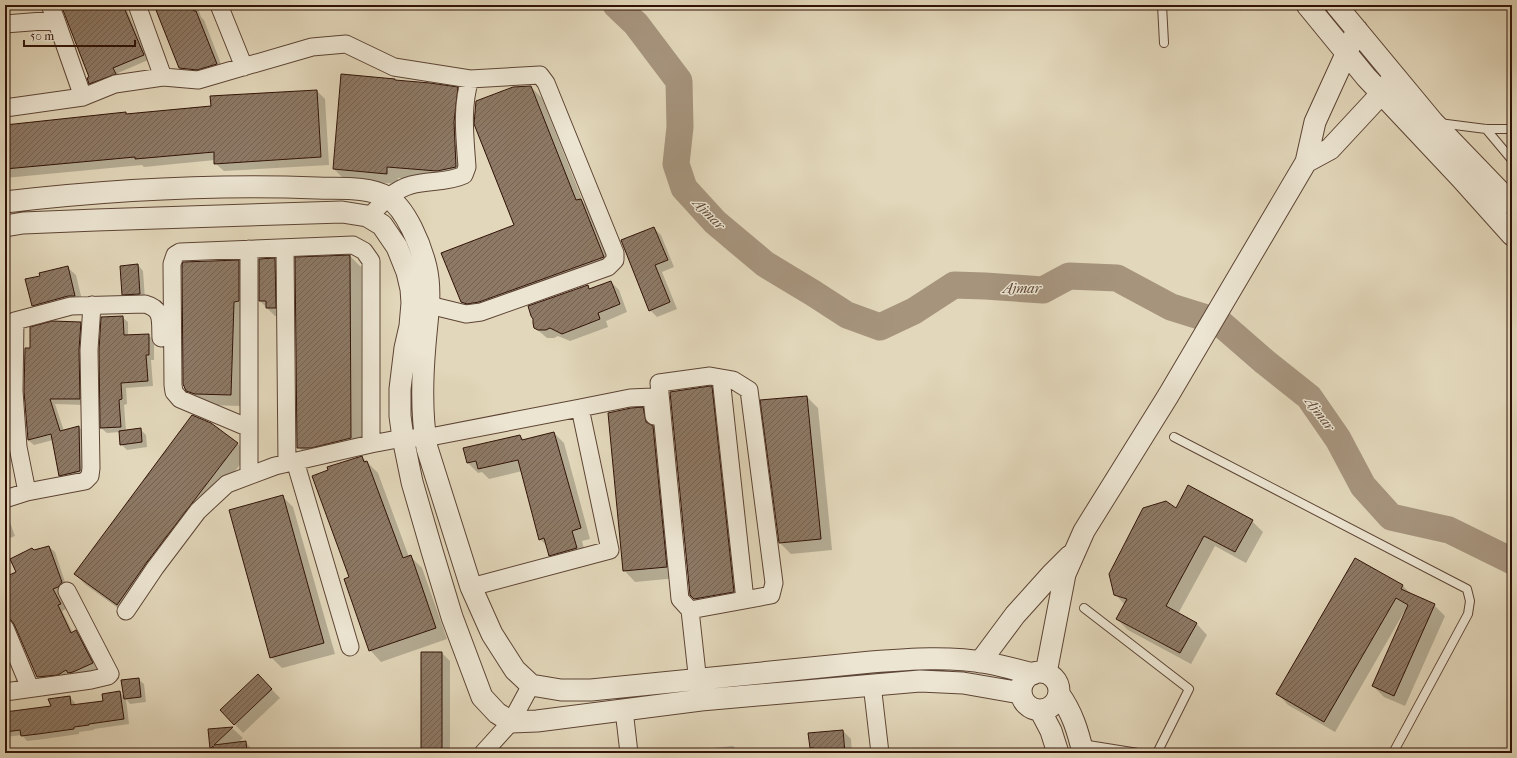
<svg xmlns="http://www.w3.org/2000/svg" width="1517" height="758" font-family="'IM FELL French Canon',serif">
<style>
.shadow{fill:#0003}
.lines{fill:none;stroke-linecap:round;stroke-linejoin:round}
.river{stroke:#a6947d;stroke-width:27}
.building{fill:url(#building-hatch);stroke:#311308}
.service-casing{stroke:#5d4434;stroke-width:10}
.minor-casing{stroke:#5d4434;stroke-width:19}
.tertiary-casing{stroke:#5d4434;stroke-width:23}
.service{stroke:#ece5d2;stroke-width:8}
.minor{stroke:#ece5d2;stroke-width:17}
.tertiary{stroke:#ece5d2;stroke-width:21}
.labels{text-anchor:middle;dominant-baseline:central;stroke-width:3;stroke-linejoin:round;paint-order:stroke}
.water-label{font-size:14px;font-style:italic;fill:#604737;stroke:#ece5d2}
</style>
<defs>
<pattern id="building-hatch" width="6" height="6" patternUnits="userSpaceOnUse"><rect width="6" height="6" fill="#8d7965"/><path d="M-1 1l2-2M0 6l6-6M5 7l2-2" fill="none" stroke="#746251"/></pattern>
</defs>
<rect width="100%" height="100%" fill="#e2d7ba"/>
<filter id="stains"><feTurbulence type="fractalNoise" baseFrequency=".005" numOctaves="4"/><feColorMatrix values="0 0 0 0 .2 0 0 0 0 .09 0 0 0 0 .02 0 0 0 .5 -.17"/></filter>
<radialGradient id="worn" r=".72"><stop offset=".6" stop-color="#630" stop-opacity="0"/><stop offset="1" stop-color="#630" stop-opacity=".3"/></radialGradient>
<path class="shadow" d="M 62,5 L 125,5 L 148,60 L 118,73 L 120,79 L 95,88 L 90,83 L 90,77 Z
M 155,5 L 197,5 L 201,17 L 204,20 L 224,72 L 188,76 L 180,68 Z
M 396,81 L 457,88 L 468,99 L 467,178 L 448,182 L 398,178 L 398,184 L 345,180 L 334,169 Z
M 531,87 L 542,98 L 583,202 L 592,211 L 615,268 L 473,313 L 461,302 L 516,225 Z
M 317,91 L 325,99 L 329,165 L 224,171 L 215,163 L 215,160 L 144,167 L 142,165 L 5,178 L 5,125 L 212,107 Z
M 654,228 L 661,235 L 674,267 L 662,272 L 677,309 L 657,317 L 650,310 Z
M 350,256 L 361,267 L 362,449 L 310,458 L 298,447 Z
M 275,259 L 283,268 L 283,316 L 275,316 L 260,301 Z
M 239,261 L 250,272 L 242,406 L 207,405 L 198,402 L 187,390 Z
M 138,265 L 143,271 L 145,299 L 128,300 L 123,294 Z
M 67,267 L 76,275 L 83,304 L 41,314 L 33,306 L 41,276 Z
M 611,282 L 619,290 L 627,312 L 606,321 L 608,327 L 570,341 L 558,336 L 554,338 L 547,338 L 535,328 L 587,286 L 591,290 Z
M 122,317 L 128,322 L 128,335 L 148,335 L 154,340 L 154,360 L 151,360 L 153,386 L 126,388 L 127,404 L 124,405 L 126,431 L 140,429 L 146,435 L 147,447 L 127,450 L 121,444 L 120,432 L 107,433 L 101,428 Z
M 80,323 L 86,328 L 85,405 L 55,404 L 64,431 L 79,427 L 85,433 L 86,477 L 66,481 L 60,475 L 53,440 L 34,445 L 28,440 L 31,349 Z
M 711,387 L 723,399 L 745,603 L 706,610 L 694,598 Z
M 807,397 L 818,408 L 832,550 L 791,554 L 780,543 L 762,401 Z
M 643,408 L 654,420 L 677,578 L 635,582 L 624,570 Z
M 554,433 L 564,443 L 590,539 L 582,541 L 587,559 L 560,566 L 550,555 L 547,546 L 540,539 L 522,471 L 489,479 L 482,472 L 478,473 L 468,463 L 520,436 L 525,441 Z
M 237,443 L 248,454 L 158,573 L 129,616 L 86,585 L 75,574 Z
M 362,457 L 378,473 L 409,557 L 411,557 L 422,568 L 447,639 L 381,662 L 370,650 L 350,577 Z
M 282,496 L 293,507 L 335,654 L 282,668 L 271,657 Z
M 1176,509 L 1252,521 L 1263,532 L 1246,563 L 1215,546 L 1178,614 L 1196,623 L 1207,635 L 1191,664 L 1128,630 L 1117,619 L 1125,605 L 1115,594 Z
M 5,516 L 9,520 L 15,536 L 5,540 Z
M 49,547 L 55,552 L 67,588 L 64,592 L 58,594 L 66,609 L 62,611 L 73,633 L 76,631 L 81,637 L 98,668 L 79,678 L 44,682 L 38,677 L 15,624 L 13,623 L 5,625 L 5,578 L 18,572 L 34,551 Z
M 1356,559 L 1403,586 L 1412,595 L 1434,605 L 1445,616 L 1405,706 L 1384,697 L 1373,686 L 1406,612 L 1404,612 L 1335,732 L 1288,705 L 1278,694 Z
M 5,647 L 9,657 L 5,657 L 8,680 L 5,681 Z
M 441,652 L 450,661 L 450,753 L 422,753 Z
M 258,675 L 280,698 L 243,733 L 221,710 Z
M 138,679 L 144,684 L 146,702 L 130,704 L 126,699 L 129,724 L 94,729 L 94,730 L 79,732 L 79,734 L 44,739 L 27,741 L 22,735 L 5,737 L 5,713 L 53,707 L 70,697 L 75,703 L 75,705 L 104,701 L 120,692 L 124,697 Z
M 232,728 L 243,738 L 238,743 L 245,742 L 256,753 L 211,753 L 209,730 Z
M 843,731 L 851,739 L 852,753 L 816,753 L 811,748 Z
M 733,746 L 737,750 L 748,749 L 752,753 L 692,753 L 692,750 Z"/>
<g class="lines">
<path class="river" d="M 616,5 L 636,24 L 679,81 L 680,127 L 676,164 L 684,188 L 715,222 L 765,264 L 813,293 L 847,315 L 880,327 L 914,311 L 954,285 L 985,286 L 1043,290 L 1069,276 L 1117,278 L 1171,307 L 1219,322 L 1265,362 L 1309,397 L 1338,439 L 1363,486 L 1391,517 L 1449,530 L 1512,561"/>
</g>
<path class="building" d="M 61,5 L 123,5 L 144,55 L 113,68 L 116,74 L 89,84 L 87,78 L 89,77 Z
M 154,5 L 192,5 L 194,11 L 196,11 L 217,64 L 197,70 L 179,68 Z
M 341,74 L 395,79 L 395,80 L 430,83 L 458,87 L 454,122 L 456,167 L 437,171 L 387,167 L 387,174 L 333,169 Z
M 531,86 L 576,200 L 581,199 L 604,257 L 479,302 L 467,304 L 461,302 L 441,253 L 514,225 L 474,124 L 476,101 L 513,87 Z
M 317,90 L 321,157 L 214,164 L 214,152 L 135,159 L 135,157 L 5,169 L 5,125 L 126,112 L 126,114 L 211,106 L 210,96 Z
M 654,227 L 668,260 L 655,265 L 670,302 L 649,311 L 621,240 Z
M 350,255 L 351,438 L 311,448 L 297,448 L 295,257 Z
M 275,258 L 276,308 L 266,308 L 266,301 L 259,301 L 259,259 Z
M 239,260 L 239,301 L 234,302 L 231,395 L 195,394 L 186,391 L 183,384 L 182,265 L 183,262 Z
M 138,264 L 140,294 L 122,295 L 120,266 Z
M 68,266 L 75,296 L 68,296 L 32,306 L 25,279 L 40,276 L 39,273 Z
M 611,281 L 620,304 L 598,313 L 600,319 L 562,334 L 550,328 L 546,330 L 538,330 L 534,328 L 533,323 L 533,319 L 531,316 L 528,306 L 588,285 L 589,289 Z
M 123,316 L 124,335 L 149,334 L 149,355 L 146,355 L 148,381 L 121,383 L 122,399 L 119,400 L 121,427 L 100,428 L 99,350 L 101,317 Z
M 52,321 L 81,322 L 79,350 L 80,399 L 50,399 L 60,431 L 79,426 L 80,471 L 59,476 L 51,434 L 28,440 L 24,391 L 25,348 L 30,348 L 30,327 Z
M 710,386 L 712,386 L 734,592 L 694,599 L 690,595 L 670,392 Z
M 807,396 L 821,539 L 779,543 L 760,400 Z
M 643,407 L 646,422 L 653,426 L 667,567 L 623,571 L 608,413 L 631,408 Z
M 192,415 L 211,423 L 238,443 L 147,562 L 117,605 L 74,574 Z
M 141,428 L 142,442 L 120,445 L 119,431 Z
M 554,432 L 581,528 L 572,531 L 577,548 L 549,556 L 544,538 L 539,540 L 518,460 L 478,469 L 476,461 L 467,463 L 463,448 L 520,435 L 522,440 Z
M 362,456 L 364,462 L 367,461 L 403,558 L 411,555 L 436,628 L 369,651 L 344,579 L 349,577 L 312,476 L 328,470 L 327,467 Z
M 1188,485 L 1253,520 L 1235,552 L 1204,536 L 1166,606 L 1197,623 L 1180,653 L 1116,619 L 1127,599 L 1114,595 L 1109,574 L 1143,508 L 1166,501 L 1176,508 Z
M 283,495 L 324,643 L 270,658 L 229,510 Z
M 49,546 L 62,582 L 58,587 L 53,589 L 61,604 L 58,605 L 71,633 L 76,630 L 93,663 L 73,672 L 68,673 L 66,670 L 58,675 L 37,677 L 14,624 L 11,620 L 5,618 L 5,577 L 16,572 L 10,559 L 32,548 L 34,550 Z
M 1355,558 L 1403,585 L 1401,589 L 1435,604 L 1394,696 L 1372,686 L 1408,605 L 1396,598 L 1324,722 L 1276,694 Z
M 421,652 L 442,652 L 442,753 L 421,753 Z
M 258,674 L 272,689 L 234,725 L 220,710 Z
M 139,678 L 141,697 L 124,699 L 121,680 Z
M 120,691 L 124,719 L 89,724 L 89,725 L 74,727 L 74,729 L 38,734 L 21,736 L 20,730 L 5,732 L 5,712 L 51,706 L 48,699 L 70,696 L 71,705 L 103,701 L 102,694 Z
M 233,727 L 214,745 L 246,741 L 247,753 L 213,753 L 213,746 L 210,749 L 208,729 Z
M 843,730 L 845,753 L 815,753 L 814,748 L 810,748 L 808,733 Z"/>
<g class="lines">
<g class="service-casing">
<path id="service" d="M 1162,5 L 1164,43
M 1439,123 L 1486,129 L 1512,129
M 1486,129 L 1512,160
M 1174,437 L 1467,589 L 1470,601 L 1468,614 L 1393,753
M 1084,608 L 1189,689 L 1157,753
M 1082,744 L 1138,753"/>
</g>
<g class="minor-casing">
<path id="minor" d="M 50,5 L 56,20 L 83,97
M 137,5 L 163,77
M 219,5 L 244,67
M 5,24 L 56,20
M 5,108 L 83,97 L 115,84 L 163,77 L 198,80 L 312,47 L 346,44 L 394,67 L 470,79 L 540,75 L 546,83 L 615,253 L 615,260 L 608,267 L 481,312 L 466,314 L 429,305
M 369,217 C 381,204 393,190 411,185 C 429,180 447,183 464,175 L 467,167 C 465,137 461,108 470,79
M 285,248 L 287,463
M 249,249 L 249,475
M 5,326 L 15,321 L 71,306 L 145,304 C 164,309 160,322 161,338
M 710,376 L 733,380 L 749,390 L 774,583 L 771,595 L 690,610 L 680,599 L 659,383 Z
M 721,378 L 745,600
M 580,408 L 630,398 L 652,397 L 654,416
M 249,428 L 180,399 L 174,392 L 173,385 L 172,264 L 175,255 L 180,252 L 353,245 L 364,251 L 371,261 L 371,444
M 295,461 L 350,647
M 27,492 L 85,481 L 90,476 L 91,468 L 89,350 L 92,305
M 5,499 L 27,492 L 18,447 L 14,391 L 15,321
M 690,610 L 699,692
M 126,611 L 155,568 L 198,511 L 227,484 L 275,466 L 371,444 L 403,438 L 425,438 L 580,408 L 610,550 L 471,587
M 5,628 L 30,688
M 872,684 L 880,753
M 5,692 L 91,680 L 108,676 L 110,674 L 67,591
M 624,710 L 629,753
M 483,753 L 511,722 L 531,685"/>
</g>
<g class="tertiary-casing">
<path id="tertiary" d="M 1307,5 L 1366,77 L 1460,177 L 1512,235
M 1336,5 L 1433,122 L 1512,204
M 1306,162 L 1330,149 L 1382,93 L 1390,82
M 5,202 C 108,190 212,184 317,188 C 339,189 367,186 387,197 C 406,208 421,246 426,267 C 432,293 427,318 425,345 C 422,379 421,414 427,448 L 471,587 L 492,634 L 515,670 L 531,685 L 561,690 L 591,690 L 871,662 C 910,659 950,656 988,663 C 1003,666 1018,670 1033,674
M 5,226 L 23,223 L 96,220 L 342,212 L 367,216 L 382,225 L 397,247 L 407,272 L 411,289 L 412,303 L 410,326 L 405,348 L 400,389 L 400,416 L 403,438 L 412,482 L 432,551 L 452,617 L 482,697 L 497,713 L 511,722 L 537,721 L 701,700 L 920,681 L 963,683 L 1021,693
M 980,662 L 1015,615 L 1051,575 L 1070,556
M1021 691a19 19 0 1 1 38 0a19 19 0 1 1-38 0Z
M 1046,673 L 1065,574 L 1084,531 L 1168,396 L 1306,162 L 1315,122 L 1357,30
M 1059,694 C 1072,712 1078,731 1083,753
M 1040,710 L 1051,731 L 1058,753"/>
</g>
<use href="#service" class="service"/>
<use href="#minor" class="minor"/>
<use href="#tertiary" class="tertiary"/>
</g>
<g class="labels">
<g class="water-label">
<text transform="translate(709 214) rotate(45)">Ajmar</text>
<text x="1022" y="288">Ajmar</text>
<text transform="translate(1320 414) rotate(53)">Ajmar</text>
</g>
</g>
<rect width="1517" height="758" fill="none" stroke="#e2d7ba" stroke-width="20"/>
<rect x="6" y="6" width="1505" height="746" fill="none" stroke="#311308" stroke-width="2"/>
<rect x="10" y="10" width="1497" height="738" fill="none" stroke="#311308"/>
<path d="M24 40v6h111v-6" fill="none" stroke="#311308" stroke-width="2"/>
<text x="30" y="40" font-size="12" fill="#311308" stroke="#ece5d2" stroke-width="3" paint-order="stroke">50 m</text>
<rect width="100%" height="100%" filter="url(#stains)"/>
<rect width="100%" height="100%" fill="url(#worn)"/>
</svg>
